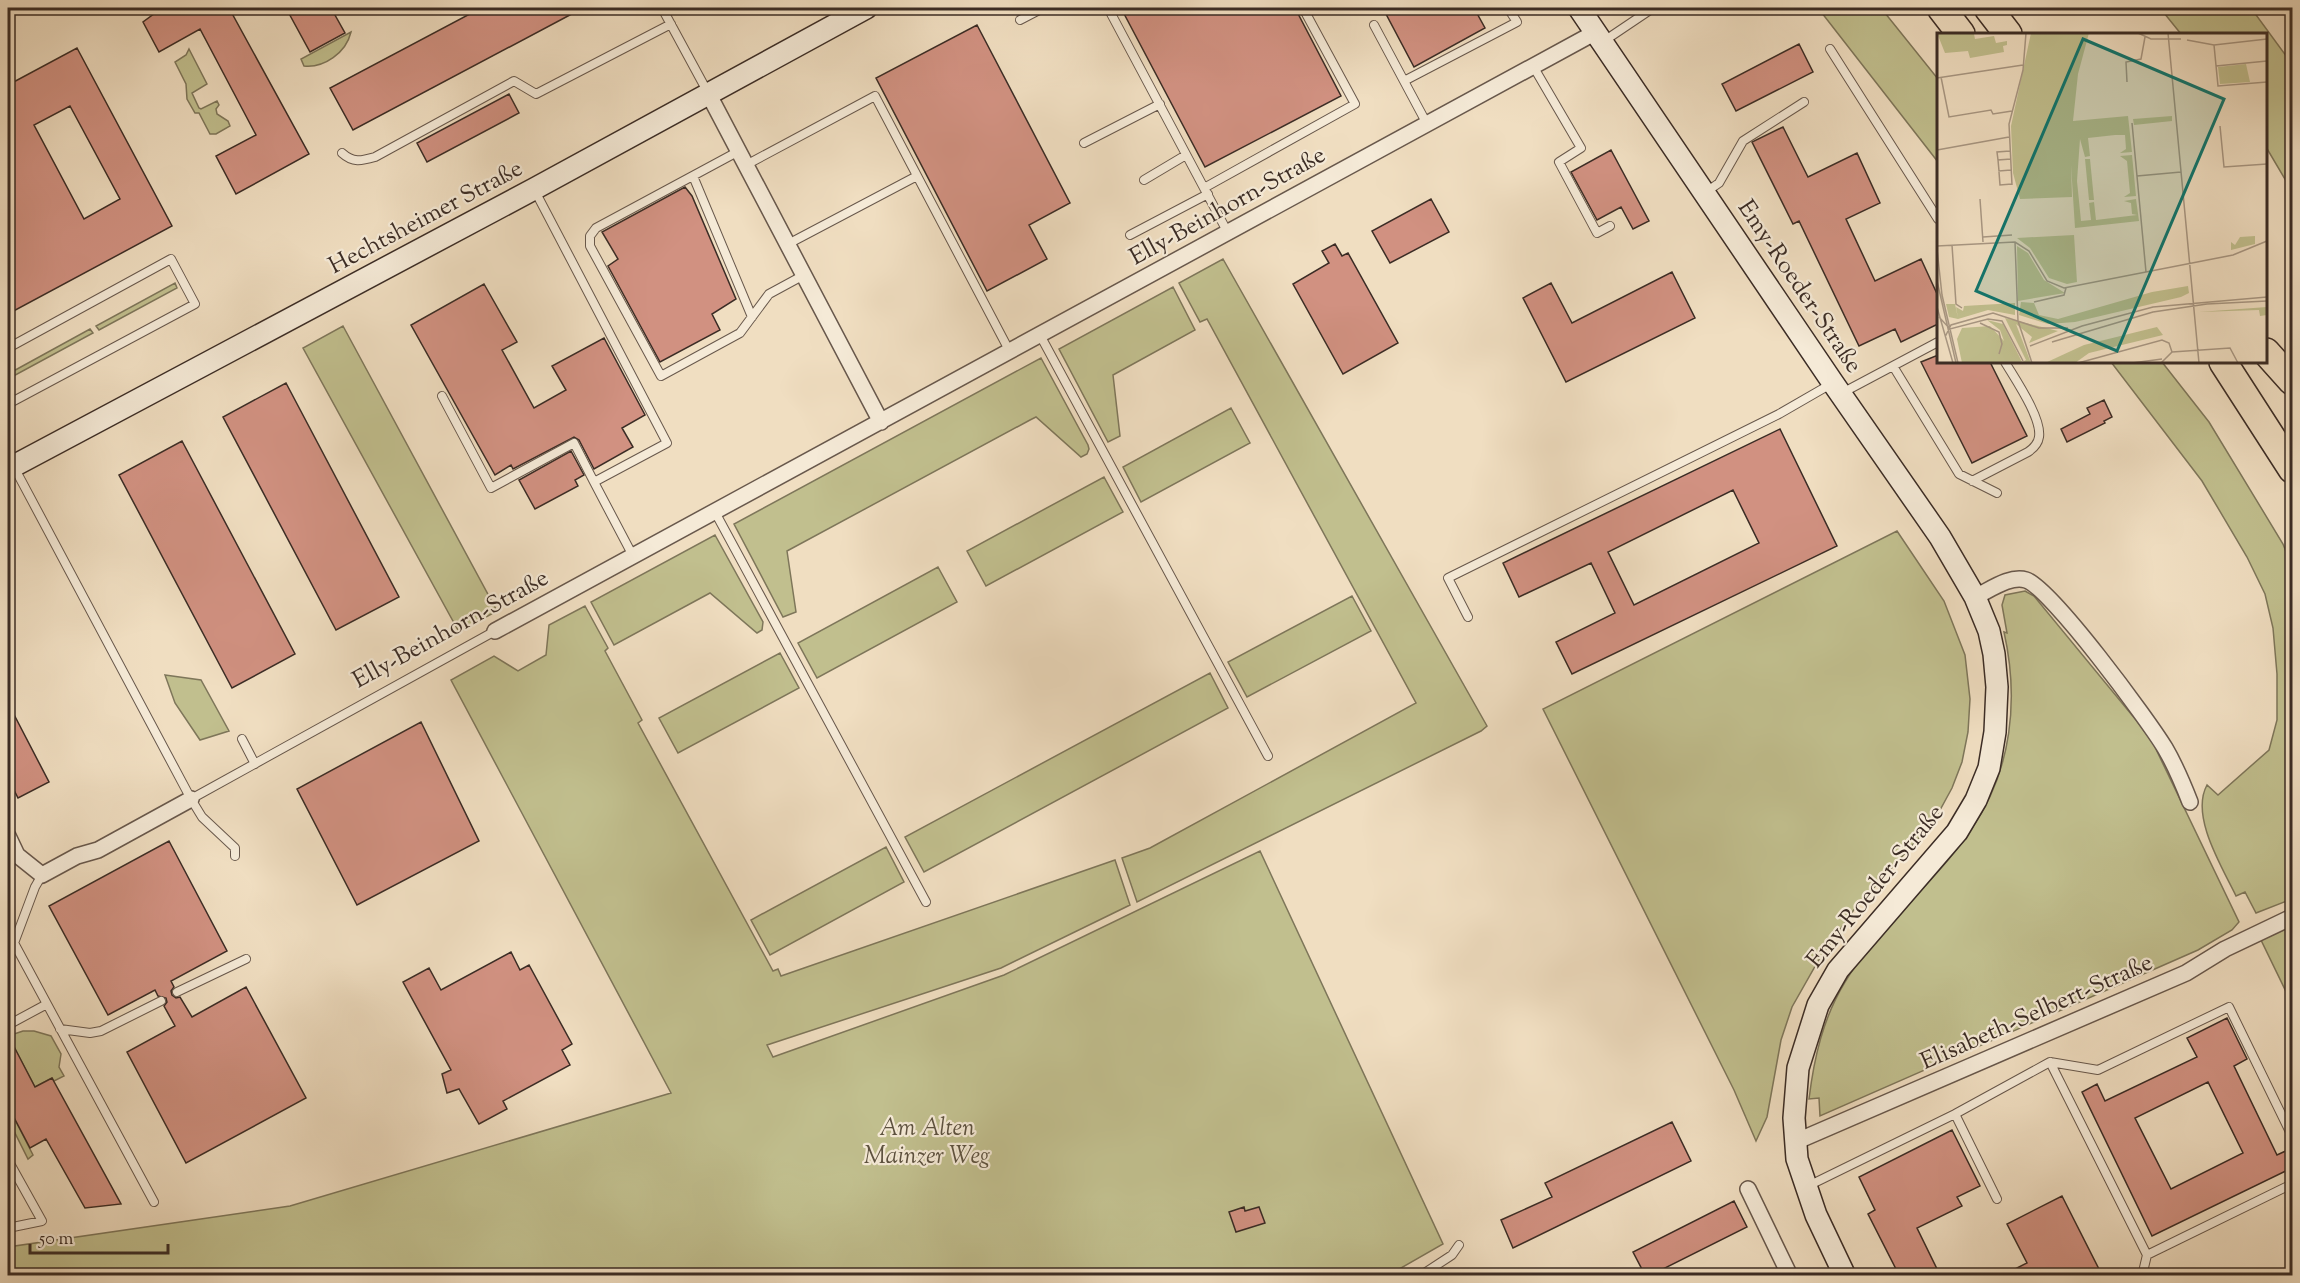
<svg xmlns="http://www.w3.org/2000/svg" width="2300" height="1283" font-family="'Sorts Mill Goudy',serif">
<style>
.green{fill:#c1bf8e;stroke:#7e765a;stroke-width:1.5}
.building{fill:#d19181;stroke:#3b2c25;stroke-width:1.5;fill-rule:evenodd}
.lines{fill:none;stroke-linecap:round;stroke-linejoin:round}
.lane-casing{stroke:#68584c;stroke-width:10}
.street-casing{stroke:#68584c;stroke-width:18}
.secondary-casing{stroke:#3b2c25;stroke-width:24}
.highway-casing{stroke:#3b2c25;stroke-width:30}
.lane{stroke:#f5ead7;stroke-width:8}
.street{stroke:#f5ead7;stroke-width:15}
.secondary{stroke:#f5ead7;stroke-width:21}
.highway{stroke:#f0dec1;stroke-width:27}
.labels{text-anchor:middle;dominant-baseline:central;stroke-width:4.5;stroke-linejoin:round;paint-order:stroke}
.street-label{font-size:24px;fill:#3b2c25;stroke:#f5ead7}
.park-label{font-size:24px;font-style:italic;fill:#5c513f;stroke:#f5ead7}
.inset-road{fill:none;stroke:#a89783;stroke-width:1.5}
.view{fill:#0f766e;fill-opacity:0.15;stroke:#0f766e;stroke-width:3}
.inset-edge{fill:none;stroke:#3b2c25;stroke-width:3}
</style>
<rect width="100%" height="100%" fill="#f0dec1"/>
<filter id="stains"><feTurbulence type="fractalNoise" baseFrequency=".00333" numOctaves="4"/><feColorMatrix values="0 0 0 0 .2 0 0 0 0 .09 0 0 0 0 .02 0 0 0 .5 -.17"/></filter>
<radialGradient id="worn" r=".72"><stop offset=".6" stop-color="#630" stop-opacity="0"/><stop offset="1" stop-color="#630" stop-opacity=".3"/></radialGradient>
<path class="green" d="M 1818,8 L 1881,8 L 1938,79 L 1938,162 Z
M 2160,8 L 2251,8 L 2292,64 L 2292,191 L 2266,147 L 2266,34 L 2181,34 Z
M 351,32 C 346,53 324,68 304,66 L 301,59 Z
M 189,49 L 207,84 L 192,93 L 199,108 L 201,109 L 217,101 L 219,105 L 216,109 L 217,114 L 228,121 L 230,126 L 216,134 L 210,134 L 199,113 L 195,113 L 187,99 L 186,84 L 175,62 L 186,55 Z
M 1223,259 L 1487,726 L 1481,731 L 1137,902 L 1122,858 L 1150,848 L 1416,703 L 1207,319 L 1200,322 L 1179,283 Z
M 175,283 L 177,288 L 99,330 L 96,326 Z
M 1173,287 L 1195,330 L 1113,375 L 1120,436 L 1108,442 L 1059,349 Z
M 343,326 L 497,611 L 459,632 L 303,348 Z
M 90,329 L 93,333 L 8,379 L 8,374 Z
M 1041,358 L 1088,445 L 1089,449 L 1087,454 L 1081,457 L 1036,417 L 1030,420 L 787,551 L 796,612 L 783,617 L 734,524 Z
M 2111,362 L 2162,362 L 2209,422 L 2283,544 L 2292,567 L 2292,899 L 2256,913 L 2245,892 L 2236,896 C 2222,867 2190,816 2207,785 L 2218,795 L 2269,750 L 2277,720 L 2277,674 L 2273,628 L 2265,594 L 2247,557 L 2202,481 Z
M 1231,408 L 1250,443 L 1141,502 L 1123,467 Z
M 1104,477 L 1123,512 L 986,586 L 967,551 Z
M 1897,531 L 1944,601 L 1965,655 L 1970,699 L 1968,732 L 1962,762 L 1952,788 L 1934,821 L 1853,911 L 1817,963 L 1792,1007 L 1781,1040 L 1767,1117 L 1756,1141 L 1734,1090 L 1543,709 Z
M 715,535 L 763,622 L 762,630 L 757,633 L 710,593 L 614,645 L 591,602 Z
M 938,567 L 957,602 L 817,678 L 798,643 Z
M 2025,591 L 2034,596 L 2136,720 L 2153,743 L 2239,922 L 2232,930 L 2198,950 L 1820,1116 L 1819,1098 L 1809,1099 C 1814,1058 1823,1018 1845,982 C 1862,954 1886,929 1908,905 C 1930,880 1954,856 1972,828 C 2012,770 2019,699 2004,632 L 2007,633 L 2002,605 L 2005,595 Z
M 1352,596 L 1371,631 L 1247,697 L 1228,662 Z
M 585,606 L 608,648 L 605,651 L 642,720 L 638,723 L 773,971 L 778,969 L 781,976 L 1115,860 L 1130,905 L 1001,968 L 767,1045 L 773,1057 L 1004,975 L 1260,851 L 1443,1244 L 1387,1276 L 8,1276 L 8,1247 L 290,1206 L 671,1093 L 451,680 L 494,656 L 518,671 L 546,655 L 549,625 Z
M 780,653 L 799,688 L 678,753 L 659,718 Z
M 1210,673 L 1228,708 L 924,872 L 905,837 Z
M 165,675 L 201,680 L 229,731 L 200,740 L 175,703 Z
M 886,847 L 904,882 L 770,955 L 751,920 Z
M 2292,926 L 2292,1004 L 2261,940 Z
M 23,1031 L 34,1031 L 51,1036 L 61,1054 L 59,1067 L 64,1076 L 54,1081 L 52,1078 L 35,1087 L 10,1040 L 8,1041 L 8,1036 Z
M 8,1106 L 33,1155 L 28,1159 L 8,1119 Z"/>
<path class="building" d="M 162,8 L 229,8 L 309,154 L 236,194 L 216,156 L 256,135 L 200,29 L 159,52 L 143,22 Z
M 286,8 L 331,8 L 345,33 L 310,52 Z
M 481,8 L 583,8 L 353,130 L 330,88 Z
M 1121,8 L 1295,8 L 1341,96 L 1205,167 Z
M 1398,8 L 1474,8 L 1485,28 L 1414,67 L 1386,14 Z
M 977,25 L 1070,203 L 1029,225 L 1047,259 L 987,291 L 876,78 Z
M 1799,44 L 1813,72 L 1736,111 L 1722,84 Z
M 77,48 L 172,226 L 8,314 L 8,85 ZM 70,106 L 120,199 L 84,219 L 34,125 Z
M 509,94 L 519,113 L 427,162 L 417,143 Z
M 1783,127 L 1808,177 L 1857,153 L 1880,203 L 1846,219 L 1875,281 L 1921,259 L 1938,296 L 1938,324 L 1901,342 L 1895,329 L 1859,346 L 1799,221 L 1793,224 L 1752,142 Z
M 1611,150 L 1649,221 L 1633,229 L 1621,207 L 1597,220 L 1571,172 Z
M 685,187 L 692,196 L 736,299 L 712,314 L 720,330 L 660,362 L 608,266 L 618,259 L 602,232 Z
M 1431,199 L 1449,232 L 1390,263 L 1372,231 Z
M 1335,244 L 1342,256 L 1348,253 L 1398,343 L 1343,374 L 1293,284 L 1329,263 L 1322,251 Z
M 1672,272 L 1695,318 L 1566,382 L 1523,298 L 1551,283 L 1572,323 Z
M 484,284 L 517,342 L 502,350 L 534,408 L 566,390 L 552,366 L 604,338 L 645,415 L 622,428 L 633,447 L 594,469 L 579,440 L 574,437 L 513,469 L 511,465 L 495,475 L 411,325 Z
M 1938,355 L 1938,362 L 1990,362 L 2027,436 L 1972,463 L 1921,362 Z
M 286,383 L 399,597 L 336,630 L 223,417 Z
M 2104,400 L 2112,417 L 2104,421 L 2105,423 L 2067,442 L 2061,429 L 2090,414 L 2087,408 Z
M 1780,429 L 1837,546 L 1572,674 L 1556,642 L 1615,613 L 1591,563 L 1519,597 L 1503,563 ZM 1733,490 L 1759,543 L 1634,605 L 1608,552 Z
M 182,441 L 295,654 L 232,688 L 119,475 Z
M 571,451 L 584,475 L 575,480 L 578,486 L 535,509 L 519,480 Z
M 8,703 L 49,782 L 18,798 L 8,778 Z
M 421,722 L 479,841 L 357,905 L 297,789 Z
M 169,841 L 227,951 L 171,981 L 174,987 L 171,991 L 172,995 L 176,998 L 180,997 L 192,1017 L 246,987 L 306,1098 L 186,1163 L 127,1052 L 175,1026 L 164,1006 L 167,1002 L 166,998 L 158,996 L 155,990 L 108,1015 L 49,906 Z
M 511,952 L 520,970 L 529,965 L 572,1044 L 562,1050 L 570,1065 L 503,1101 L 507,1109 L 479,1124 L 459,1089 L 447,1093 L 442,1074 L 451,1070 L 403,982 L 429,968 L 441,990 Z
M 2227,1018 L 2247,1059 L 2234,1066 L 2277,1155 L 2292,1148 L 2292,1168 L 2152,1236 L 2082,1092 L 2097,1084 L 2105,1101 L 2197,1057 L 2187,1038 ZM 2208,1082 L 2243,1153 L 2171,1189 L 2135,1118 Z
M 8,1035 L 35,1087 L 52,1078 L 121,1204 L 85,1208 L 46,1139 L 30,1148 L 8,1106 Z
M 1672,1122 L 1691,1161 L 1513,1248 L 1501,1220 L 1552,1197 L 1545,1183 Z
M 1952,1130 L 1980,1186 L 1957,1197 L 1962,1206 L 1917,1228 L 1940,1275 L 1899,1275 L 1868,1214 L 1875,1210 L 1859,1177 Z
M 2062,1196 L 2102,1275 L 2003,1275 L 2027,1263 L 2007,1224 Z
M 1734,1201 L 1747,1227 L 1651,1275 L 1645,1275 L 1633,1252 Z
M 1244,1207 L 1245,1211 L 1259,1207 L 1265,1223 L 1236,1232 L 1229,1212 Z"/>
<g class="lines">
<g class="lane-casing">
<path id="lane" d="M 662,8 L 707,91
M 1108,8 L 1228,233
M 1020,20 L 1043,8
M 1374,25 L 1427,124
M 1604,41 L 1653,8
M 1830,49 L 1938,219
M 1533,66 L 1581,148 L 1559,162 L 1597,233 L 1610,226
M 1404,81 L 1517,22 L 1508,8
M 1084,143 L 1160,104
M 739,151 L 596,228 L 590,236 L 590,246 L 661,376 L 740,333 L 769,294 L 804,275
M 342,153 C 353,163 361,161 375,157 L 514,81 L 536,94 L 671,24
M 746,165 L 875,96 L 1010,352
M 693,176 L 752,317
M 1144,180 L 1186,155
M 1204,188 L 1355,104 L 1303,8
M 535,191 L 667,443 L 594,482 L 633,556
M 1706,192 L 1719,183 L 1743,141 L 1804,102
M 1130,235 L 1208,194
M 788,244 L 917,176
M 1040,335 L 1268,756
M 8,348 L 171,259 L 195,304 L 8,404
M 1893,366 L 1959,474 L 1997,493
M 1842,393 L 1938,342
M 442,396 L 491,488 L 574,443 L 594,482
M 14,467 L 191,799 L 202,817 L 235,848 L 235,856
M 1972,481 L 2028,452 C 2034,448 2038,444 2039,437 C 2042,418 2015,379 2005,362
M 715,512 L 926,902
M 1468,617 L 1448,578 L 1779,414 L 1831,384
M 242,739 L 255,764
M 191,799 L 495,631
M 42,875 L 35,887 L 14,943 L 154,1202
M 177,992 L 246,959
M 8,1025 L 47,1004
M 60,1029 L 90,1033 L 101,1031 L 161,1001
M 2050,1062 L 2147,1255
M 1955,1114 L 1997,1199
M 8,1160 L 42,1221 L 8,1228
M 1808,1186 L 1955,1114 L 2050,1062 L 2098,1070 L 2229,1007 L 2292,1136
M 1420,1276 L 1452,1255 L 1459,1245
M 2142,1276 L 2147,1255 L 2292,1184"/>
</g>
<g class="street-casing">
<path id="street" d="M 708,93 L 881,422
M 1975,597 C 1990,590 2010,575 2026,580 C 2051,588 2148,720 2165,748 C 2175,765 2183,784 2190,802
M 495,631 L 1596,32
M 8,836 L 17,855 L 42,875 L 77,856 L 98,850 L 191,799
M 1795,1142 L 2186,973 L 2225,949 L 2292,917
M 1748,1189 L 1790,1276"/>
</g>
<g class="secondary-casing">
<path id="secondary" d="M 1579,8 L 1833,383 L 1940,537 L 1975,597 L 1989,631 L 1994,654 L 1997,687 L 1995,732 L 1989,768 L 1976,800 L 1957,832 L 1838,970 L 1818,1005 L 1798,1068 L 1794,1118 L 1797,1159 L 1816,1215 L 1845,1276
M 8,469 L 534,189 L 866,8"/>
</g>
<g class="highway-casing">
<path id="highway" d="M 1941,8 L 1961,34
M 1988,8 L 2008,34
M 2266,352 L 2292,381
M 2223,362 L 2292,469"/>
</g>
<use href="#lane" class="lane"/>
<use href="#street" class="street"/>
<use href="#secondary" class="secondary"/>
<use href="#highway" class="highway"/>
</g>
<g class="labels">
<g class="street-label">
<text transform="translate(1228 207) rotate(-29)">Elly-Beinhorn-Straße</text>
<text transform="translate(426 218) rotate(-28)">Hechtsheimer Straße</text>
<text transform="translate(1799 287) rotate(56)">Emy-Roeder-Straße</text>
<text transform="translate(451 630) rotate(-29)">Elly-Beinhorn-Straße</text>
<text transform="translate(1876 887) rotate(-51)">Emy-Roeder-Straße</text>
<text transform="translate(2037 1013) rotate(-24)">Elisabeth-Selbert-Straße</text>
</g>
<g class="park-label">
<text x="927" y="1129">Am Alten<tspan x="927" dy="28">Mainzer Weg</tspan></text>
</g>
</g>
<g transform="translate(1937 33)">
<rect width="330" height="330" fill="#f0dec1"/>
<path d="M 0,0 L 37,1 L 38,6 L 57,3 L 59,10 L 70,8 L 70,12 L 66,13 L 67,19 L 33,25 L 31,18 L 8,20 ZM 94,0 L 152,0 L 141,41 L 136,88 L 191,83 L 195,119 L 183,120 L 189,116 L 188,102 L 178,102 L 151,105 L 153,123 L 148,124 L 143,106 L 140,148 L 144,188 L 154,187 L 152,170 L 157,169 L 159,187 L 200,182 L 195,181 L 194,170 L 187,168 L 199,166 L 202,188 L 138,195 L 134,132 L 135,164 L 83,166 L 76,140 L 74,93 ZM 309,31 L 313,49 L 283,51 L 281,34 ZM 235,83 L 235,88 L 197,92 L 196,86 ZM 195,122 L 199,163 L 187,164 L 193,160 L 190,128 L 183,123 ZM 148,126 L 153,126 L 157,167 L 152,167 ZM 137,202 L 140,249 L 130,251 L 112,245 L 93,215 L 80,205 ZM 318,203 L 318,211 L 294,217 L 294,209 L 298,212 L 303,204 ZM 80,213 L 91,220 L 107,247 L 128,260 L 81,268 ZM 251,253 L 252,260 L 244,264 L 138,289 L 111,291 L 82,282 L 84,269 L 97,270 L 102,282 L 121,286 L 215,259 ZM 78,270 L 78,282 L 51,277 L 21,286 L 12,284 L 9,271 L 18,271 L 21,285 L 19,274 L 26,278 L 27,273 ZM 330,274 L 330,282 L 323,283 L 322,277 L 262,279 ZM 68,285 L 121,298 L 92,310 L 95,304 L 79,291 L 94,330 L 25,330 L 20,306 L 25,295 L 53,293 L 67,308 L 63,297 L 50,287 L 66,291 L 85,329 L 89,327 ZM 220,294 L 226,302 L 152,320 L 138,330 L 108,330 L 147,312 Z" fill="#c1bf8e"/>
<path class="inset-road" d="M 201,0 L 214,6 L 244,6M 231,0 L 262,330M 250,7 L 277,12 L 330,6M 277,12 L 281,53 L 330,49M 279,33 L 330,28M 4,44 L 12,84 L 54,77 L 56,81 L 75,78M 0,45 L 86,32M 190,49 L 189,29 L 204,26 L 208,4M 195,90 L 209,239M 283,93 L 287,134 L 330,131M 0,117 L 72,104M 74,126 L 61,127 L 62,138 L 74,137M 61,127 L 60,119 L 73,118M 62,139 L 63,152 L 75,151M 200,143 L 244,139M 75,152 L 72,91 L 86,37 L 89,0M 43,166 L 46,209M 46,204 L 75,202M 78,209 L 81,288 L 95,330M 15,212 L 19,271 L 25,275M 0,213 L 78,209 L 92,218 L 110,248 L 127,255 L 296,222 L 330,208M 0,216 L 5,262 L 21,330M 0,248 L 19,330M 97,269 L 127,262 L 129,255M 0,274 L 16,330M 2,284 L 13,296 L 51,286 L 65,288 L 86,328M 43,290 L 62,299 L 65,311 L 62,321M 8,304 L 14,292 L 56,280 L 102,295 L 131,295M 115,309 L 216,279 L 270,271 L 330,268M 93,313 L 145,293 L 216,274 L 330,264M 235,319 L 293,315 L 301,330M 141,330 L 225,307 L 232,310 L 235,319 L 224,330M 195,330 L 225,326"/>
<path class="view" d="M 146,6 L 287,66 L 180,318 L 39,258 Z"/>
<rect width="330" height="330" class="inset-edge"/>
</g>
<rect width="2300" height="1283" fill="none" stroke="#f0dec1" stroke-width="30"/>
<rect x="9" y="9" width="2282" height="1265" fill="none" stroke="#3b2c25" stroke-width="3"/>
<rect x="15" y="15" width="2270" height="1253" fill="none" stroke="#3b2c25" stroke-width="1.5"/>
<path d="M30 1244v9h138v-9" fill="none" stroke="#3b2c25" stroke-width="3"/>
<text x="39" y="1244" font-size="18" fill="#3b2c25" stroke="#f5ead7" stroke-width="4.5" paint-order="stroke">50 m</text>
<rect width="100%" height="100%" filter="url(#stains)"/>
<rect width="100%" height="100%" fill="url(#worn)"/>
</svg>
